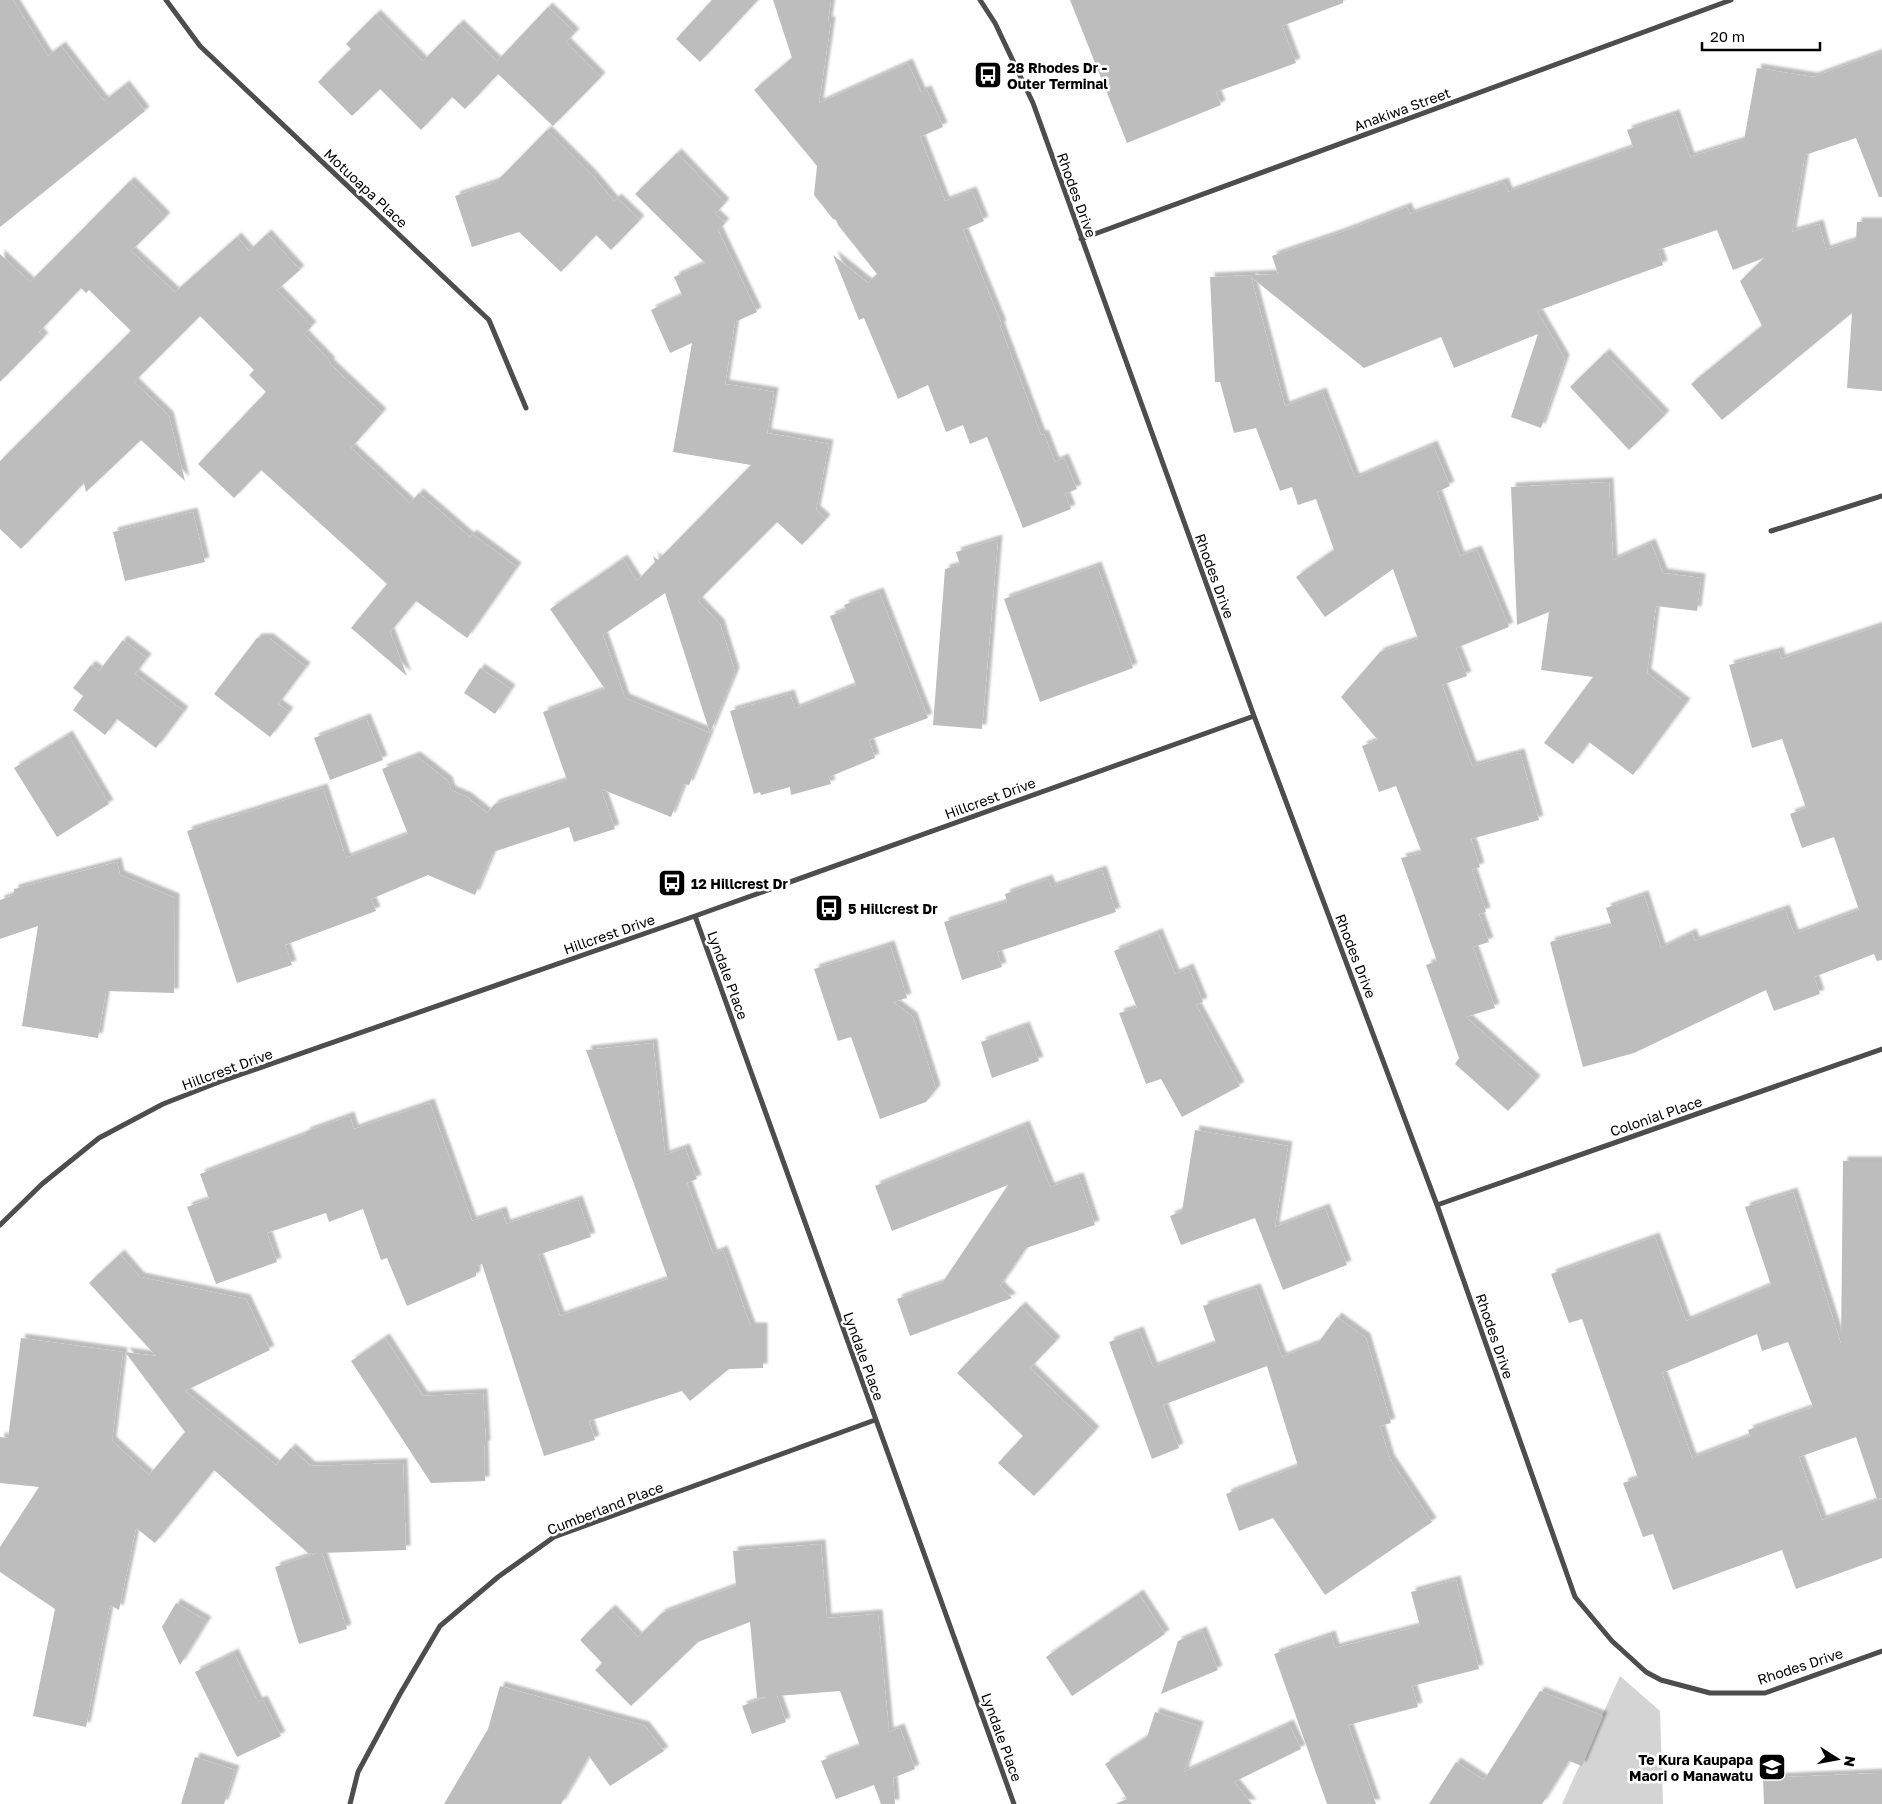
<svg xmlns="http://www.w3.org/2000/svg" width="1882" height="1804" font-family="'Golos Text',sans-serif">
<style>
.green{fill:#d4d4d4}
.building{fill:#bdbdbd;fill-rule:evenodd;filter:url(#shadow)}
.lines{fill:none;stroke-linecap:round;stroke-linejoin:round}
.minor{stroke:#4d4d4d;stroke-width:5}
.labels{text-anchor:middle;dominant-baseline:central;stroke-width:5;stroke-linejoin:round;paint-order:stroke}
.poi-label{font-size:14px;font-weight:bold;fill:#000;stroke:#fff;text-anchor:start}
.street-label{font-size:14px;fill:#000;stroke:#fff}
</style>
<defs>
<filter id="shadow"><feDropShadow dx="4.5" dy="-4.5" stdDeviation="1" flood-color="#0004"/></filter>
</defs>
<rect width="100%" height="100%" fill="#fff"/>
<path class="green" d="M 1620,1676 L 1660,1711 L 1663,1804 L 1562,1804 Z"/>
<path class="building" d="M 0,0 L 13,0 L 48,56 L 61,46 L 104,101 L 125,85 L 145,111 L 0,227 Z
M 712,0 L 758,0 L 700,62 L 676,39 Z
M 773,0 L 831,0 L 828,21 L 831,21 L 819,103 L 908,63 L 921,92 L 927,90 L 943,127 L 920,137 L 945,201 L 972,191 L 984,221 L 963,230 L 1002,325 L 1000,326 L 1041,435 L 1044,434 L 1055,462 L 1064,458 L 1077,489 L 1065,494 L 1071,509 L 1023,528 L 987,437 L 970,444 L 963,425 L 946,432 L 928,385 L 898,399 L 864,318 L 859,320 L 833,255 L 868,283 L 877,274 L 838,225 L 836,220 L 833,219 L 814,195 L 817,166 L 754,90 L 792,58 Z
M 1070,0 L 1343,0 L 1343,3 L 1282,26 L 1296,63 L 1216,92 L 1221,105 L 1127,143 Z
M 548,7 L 575,33 L 566,42 L 601,77 L 553,126 L 498,74 L 465,109 L 452,97 L 421,130 L 380,89 L 352,116 L 318,82 L 351,49 L 346,44 L 376,14 L 423,61 L 459,24 L 497,61 Z
M 1882,52 L 1882,197 L 1879,197 L 1856,138 L 1805,155 L 1792,232 L 1819,224 L 1826,250 L 1856,240 L 1857,222 L 1882,222 L 1882,391 L 1847,388 L 1852,313 L 1722,420 L 1691,384 L 1762,326 L 1740,281 L 1764,258 L 1733,270 L 1717,230 L 1658,250 L 1663,265 L 1537,311 L 1565,359 L 1541,428 L 1511,417 L 1538,334 L 1454,368 L 1441,337 L 1364,368 L 1251,277 L 1285,406 L 1322,392 L 1355,478 L 1433,445 L 1450,486 L 1437,492 L 1460,556 L 1477,550 L 1509,627 L 1456,648 L 1467,676 L 1442,685 L 1472,766 L 1520,753 L 1539,820 L 1471,839 L 1480,867 L 1472,870 L 1486,912 L 1479,914 L 1489,942 L 1473,947 L 1495,1008 L 1466,1017 L 1536,1080 L 1508,1111 L 1455,1064 L 1459,1058 L 1426,965 L 1437,961 L 1401,858 L 1422,853 L 1396,786 L 1379,792 L 1362,746 L 1378,740 L 1341,697 L 1380,652 L 1418,639 L 1393,569 L 1325,617 L 1296,577 L 1334,550 L 1316,499 L 1298,505 L 1292,487 L 1280,491 L 1256,428 L 1234,433 L 1220,382 L 1215,382 L 1210,277 L 1278,274 L 1272,256 L 1342,232 L 1407,207 L 1410,214 L 1504,182 L 1508,192 L 1633,147 L 1627,130 L 1675,114 L 1690,157 L 1744,140 L 1757,68 L 1813,77 Z
M 547,130 L 592,175 L 614,201 L 617,198 L 640,220 L 611,250 L 596,235 L 561,272 L 519,232 L 472,247 L 455,196 L 496,182 Z
M 677,153 L 725,203 L 715,214 L 725,223 L 718,230 L 757,312 L 735,322 L 725,384 L 774,392 L 767,433 L 829,444 L 816,510 L 826,519 L 802,545 L 777,522 L 698,601 L 720,624 L 735,672 L 710,733 L 665,593 L 603,635 L 625,698 L 710,733 L 689,785 L 684,784 L 671,817 L 601,789 L 615,829 L 574,842 L 569,827 L 493,852 L 475,895 L 428,875 L 371,899 L 376,911 L 285,945 L 292,965 L 237,983 L 187,831 L 323,788 L 346,858 L 408,834 L 382,769 L 416,756 L 448,781 L 451,790 L 467,797 L 487,813 L 495,804 L 567,780 L 543,712 L 605,689 L 550,609 L 623,559 L 637,581 L 655,562 L 653,556 L 658,560 L 751,465 L 673,452 L 692,343 L 670,353 L 651,310 L 682,295 L 674,277 L 705,263 L 635,194 Z
M 130,181 L 166,217 L 131,251 L 175,292 L 237,237 L 249,251 L 267,234 L 300,270 L 277,290 L 312,326 L 304,334 L 331,362 L 329,363 L 382,413 L 351,448 L 410,503 L 419,493 L 470,537 L 472,534 L 517,567 L 467,638 L 416,601 L 390,632 L 407,676 L 351,628 L 387,584 L 261,470 L 234,498 L 198,464 L 266,392 L 249,375 L 254,370 L 200,316 L 134,382 L 169,416 L 185,481 L 141,440 L 86,492 L 84,483 L 21,549 L 0,529 L 0,461 L 131,331 L 89,290 L 86,293 L 81,288 L 39,332 L 44,337 L 0,382 L 0,254 L 30,282 Z
M 1605,353 L 1665,415 L 1629,450 L 1570,387 Z
M 1609,482 L 1613,560 L 1651,543 L 1663,573 L 1701,578 L 1697,611 L 1656,606 L 1647,673 L 1686,703 L 1633,775 L 1589,742 L 1573,764 L 1544,743 L 1593,677 L 1541,670 L 1549,612 L 1517,625 L 1511,487 Z
M 193,512 L 205,562 L 125,581 L 113,532 Z
M 998,539 L 982,729 L 933,725 L 945,569 L 960,565 L 956,552 Z
M 1097,566 L 1133,668 L 1040,702 L 1004,599 Z
M 879,592 L 928,718 L 869,740 L 875,758 L 829,777 L 831,784 L 791,795 L 790,787 L 761,795 L 760,792 L 754,794 L 730,711 L 790,694 L 795,709 L 856,685 L 830,616 L 846,610 L 844,605 Z
M 1882,625 L 1882,960 L 1877,961 L 1874,954 L 1814,977 L 1820,994 L 1774,1011 L 1766,990 L 1634,1053 L 1583,1067 L 1550,942 L 1612,926 L 1606,908 L 1644,895 L 1661,948 L 1692,933 L 1695,941 L 1785,909 L 1794,934 L 1859,910 L 1834,837 L 1802,848 L 1790,814 L 1806,808 L 1782,739 L 1752,748 L 1729,665 L 1779,651 L 1781,659 Z
M 257,638 L 269,638 L 306,667 L 278,704 L 289,712 L 270,737 L 214,694 Z
M 123,640 L 147,658 L 135,674 L 184,711 L 156,748 L 117,719 L 105,735 L 73,710 L 83,696 L 73,688 L 91,665 L 99,671 Z
M 480,668 L 511,689 L 495,714 L 464,693 Z
M 366,718 L 383,760 L 330,780 L 314,738 Z
M 68,735 L 109,804 L 57,837 L 14,768 Z
M 117,862 L 120,875 L 175,898 L 174,993 L 106,991 L 98,1038 L 22,1026 L 38,926 L 0,939 L 0,900 L 14,895 L 14,889 Z
M 1102,870 L 1116,912 L 997,952 L 1002,967 L 962,980 L 944,922 L 1007,902 L 1005,894 L 1048,879 L 1051,887 Z
M 1158,933 L 1175,974 L 1189,968 L 1203,1002 L 1196,1005 L 1240,1086 L 1182,1117 L 1161,1079 L 1146,1084 L 1119,1013 L 1137,1008 L 1114,951 Z
M 890,945 L 907,998 L 893,1002 L 913,1017 L 936,1089 L 926,1102 L 880,1119 L 851,1037 L 838,1041 L 814,969 Z
M 1025,1026 L 1039,1061 L 992,1078 L 981,1042 Z
M 653,1043 L 665,1155 L 685,1148 L 697,1179 L 687,1183 L 713,1254 L 723,1250 L 751,1327 L 763,1327 L 763,1368 L 729,1369 L 690,1401 L 682,1391 L 589,1421 L 595,1440 L 544,1456 L 482,1264 L 476,1266 L 476,1276 L 407,1306 L 387,1258 L 381,1260 L 363,1209 L 329,1222 L 326,1213 L 267,1233 L 277,1262 L 216,1284 L 187,1207 L 209,1199 L 200,1174 L 306,1134 L 305,1132 L 350,1116 L 354,1129 L 430,1103 L 472,1221 L 502,1211 L 506,1224 L 578,1200 L 591,1237 L 538,1255 L 560,1316 L 668,1279 L 586,1050 Z
M 1025,1125 L 1050,1187 L 1079,1177 L 1095,1225 L 1026,1248 L 1000,1286 L 1012,1298 L 910,1336 L 897,1299 L 942,1283 L 1008,1185 L 892,1231 L 875,1186 Z
M 1195,1130 L 1288,1146 L 1275,1227 L 1325,1208 L 1347,1265 L 1283,1290 L 1255,1218 L 1181,1245 L 1170,1216 L 1182,1211 Z
M 1843,1161 L 1882,1161 L 1882,1498 L 1877,1499 L 1856,1437 L 1799,1457 L 1822,1520 L 1882,1499 L 1882,1558 L 1796,1589 L 1782,1550 L 1673,1590 L 1653,1534 L 1643,1537 L 1623,1483 L 1638,1478 L 1582,1319 L 1569,1323 L 1551,1274 L 1655,1237 L 1686,1321 L 1771,1285 L 1745,1207 L 1793,1192 L 1841,1344 ZM 1757,1334 L 1762,1351 L 1788,1342 L 1813,1407 L 1748,1430 L 1750,1436 L 1692,1458 L 1662,1373 Z
M 120,1254 L 140,1277 L 246,1299 L 270,1350 L 185,1391 L 276,1465 L 291,1448 L 311,1466 L 403,1463 L 406,1550 L 322,1553 L 347,1629 L 299,1644 L 275,1567 L 318,1553 L 308,1553 L 214,1470 L 155,1543 L 136,1528 L 119,1610 L 110,1605 L 86,1727 L 33,1716 L 55,1609 L 0,1572 L 0,1547 L 39,1487 L 0,1483 L 0,1437 L 8,1438 L 21,1338 L 123,1352 L 112,1441 L 149,1475 L 185,1432 L 125,1352 L 156,1356 L 89,1283 Z
M 1256,1288 L 1282,1357 L 1318,1343 L 1337,1317 L 1366,1338 L 1391,1423 L 1380,1426 L 1390,1459 L 1432,1522 L 1325,1595 L 1273,1518 L 1239,1531 L 1226,1494 L 1298,1466 L 1267,1366 L 1163,1405 L 1179,1448 L 1152,1459 L 1109,1342 L 1139,1331 L 1153,1367 L 1216,1343 L 1203,1306 Z
M 1021,1306 L 1056,1341 L 1030,1368 L 1095,1431 L 1034,1496 L 998,1463 L 1023,1436 L 957,1373 Z
M 385,1338 L 423,1396 L 483,1393 L 486,1445 L 484,1445 L 485,1481 L 431,1483 L 351,1361 Z
M 821,1544 L 827,1618 L 878,1614 L 889,1732 L 900,1728 L 915,1769 L 893,1778 L 895,1804 L 881,1804 L 874,1785 L 836,1799 L 821,1761 L 860,1746 L 840,1691 L 777,1696 L 786,1722 L 752,1734 L 742,1706 L 767,1697 L 757,1698 L 750,1622 L 698,1642 L 631,1706 L 595,1670 L 602,1663 L 580,1640 L 611,1609 L 638,1637 L 662,1613 L 736,1586 L 733,1551 Z
M 1456,1580 L 1479,1669 L 1412,1686 L 1418,1707 L 1348,1725 L 1376,1804 L 1327,1804 L 1274,1654 L 1331,1635 L 1335,1648 L 1420,1626 L 1411,1592 Z
M 1139,1594 L 1165,1634 L 1072,1696 L 1046,1657 Z
M 176,1603 L 207,1621 L 180,1665 L 162,1627 Z
M 1202,1631 L 1218,1670 L 1161,1694 L 1178,1641 Z
M 234,1653 L 258,1702 L 263,1700 L 281,1736 L 237,1757 L 195,1672 Z
M 500,1686 L 645,1726 L 664,1751 L 610,1786 L 589,1756 L 561,1804 L 444,1804 L 488,1729 Z
M 1540,1691 L 1603,1716 L 1582,1766 L 1569,1761 L 1542,1804 L 1429,1804 L 1456,1762 L 1484,1780 Z
M 1155,1712 L 1199,1726 L 1184,1772 L 1289,1724 L 1301,1749 L 1234,1782 L 1252,1804 L 1115,1804 L 1127,1799 L 1105,1764 L 1147,1737 Z
M 195,1757 L 235,1770 L 224,1804 L 181,1804 Z
M 1882,1773 L 1882,1804 L 1764,1804 L 1763,1778 Z"/>
<g class="lines">
<path class="minor" d="M 166,0 L 200,46 L 489,320 L 526,408
M 980,0 L 995,23 L 1033,103 L 1254,716 L 1437,1205 L 1575,1597 L 1612,1641 L 1646,1672 L 1661,1680 L 1710,1693 L 1765,1693 L 1882,1651
M 1081,239 L 1731,0
M 1771,531 L 1882,496
M 695,916 L 1014,1804
M 1437,1205 L 1882,1049
M 0,1225 L 42,1184 L 99,1138 L 163,1104 L 219,1082 L 695,916 L 1254,716
M 350,1804 L 358,1772 L 400,1694 L 440,1626 L 498,1577 L 554,1537 L 875,1420"/>
</g>
<defs>
<g id="bus-square" transform="scale(1.4375)"><rect x="-9" y="-9" width="18" height="18" rx="4" fill="#000" stroke="#fff"/><path d="M-5-6H5V4H4V6H2V4H-2V6H-4V4H-5ZM-3.5-4V0h7V-4ZM-3.5 1.2v1.5H-2V1.2ZM2 1.2v1.5H3.5V1.2Z" fill="#fff"/></g>
<g id="school-square" transform="scale(1.4375)"><rect x="-9" y="-9" width="18" height="18" rx="4" fill="#000" stroke="#fff"/><path d="M0-5L7-2L0 1L-7-2ZM-4 1L0 2.5L4 1V4Q0 6-4 4Z" fill="#fff"/></g>
</defs>
<g fill-rule="evenodd">
<use href="#bus-square" x="988" y="75"/>
<use href="#bus-square" x="672" y="883"/>
<use href="#bus-square" x="829" y="908"/>
<use href="#school-square" x="1772" y="1767"/>
</g>
<g class="labels">
<g class="poi-label">
<text x="1007" y="67">28 Rhodes Dr -<tspan x="1007" dy="16">Outer Terminal</tspan></text>
<text x="691" y="883">12 Hillcrest Dr</text>
<text x="848" y="908">5 Hillcrest Dr</text>
<text x="1753" y="1759" text-anchor="end">Te Kura Kaupapa<tspan x="1753" dy="16">Maori o Manawatu</tspan></text>
</g>
<g class="street-label">
<text transform="translate(1402 109) rotate(-20)">Anakiwa Street</text>
<text transform="translate(366 188) rotate(43)">Motuoapa Place</text>
<text transform="translate(1077 195) rotate(70)">Rhodes Drive</text>
<text transform="translate(1215 576) rotate(70)">Rhodes Drive</text>
<text transform="translate(990 798) rotate(-20)">Hillcrest Drive</text>
<text transform="translate(609 934) rotate(-19)">Hillcrest Drive</text>
<text transform="translate(1356 956) rotate(69)">Rhodes Drive</text>
<text transform="translate(728 975) rotate(70)">Lyndale Place</text>
<text transform="translate(227 1069) rotate(-20)">Hillcrest Drive</text>
<text transform="translate(1656 1116) rotate(-19)">Colonial Place</text>
<text transform="translate(1495 1336) rotate(71)">Rhodes Drive</text>
<text transform="translate(864 1356) rotate(70)">Lyndale Place</text>
<text transform="translate(605 1508) rotate(-21)">Cumberland Place</text>
<text transform="translate(1800 1666) rotate(-18)">Rhodes Drive</text>
<text transform="translate(1002 1737) rotate(70)">Lyndale Place</text>
</g>
</g>
<g transform="translate(1837 1759) rotate(101)" stroke="#ffffff" stroke-width="4" paint-order="stroke">
<path d="M0-4L9 19L0 12L-9 19Z" fill="#000000"/>
<text y="-8" font-size="14" font-weight="bold" text-anchor="middle" fill="#000000">N</text>
</g>
<path d="M1702 42v8h118v-8" fill="none" stroke="#000000" stroke-width="2.5"/>
<text x="1710" y="42" font-size="15" fill="#000000" stroke="#ffffff" stroke-width="4" paint-order="stroke">20 m</text>
</svg>
